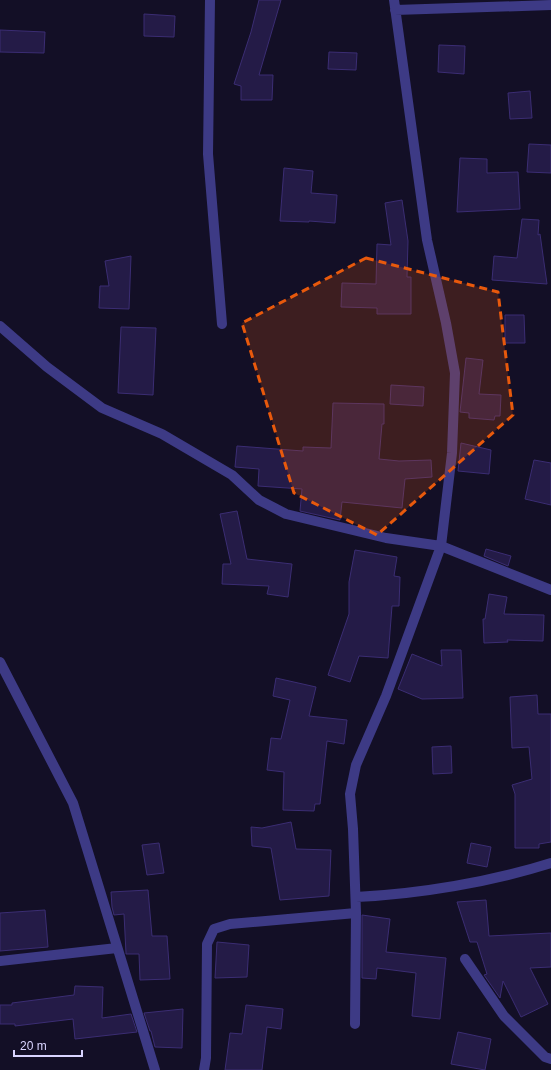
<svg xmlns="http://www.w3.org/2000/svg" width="551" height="1070" font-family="Arial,sans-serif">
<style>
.building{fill:#241b47;stroke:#3b2d73}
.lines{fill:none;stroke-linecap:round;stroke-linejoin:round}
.minor{stroke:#3d3a85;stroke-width:10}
.marked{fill:#e8590c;fill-opacity:0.2;stroke:#e8590c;stroke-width:3;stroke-dasharray:8 5;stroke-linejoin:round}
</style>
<rect width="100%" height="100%" fill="#130f26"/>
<path class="building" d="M 259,0 L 281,0 L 259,75 L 273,75 L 272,100 L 241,100 L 241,86 L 234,84 L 251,32 Z
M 144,14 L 175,16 L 174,37 L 144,36 Z
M 0,30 L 45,32 L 44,53 L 0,52 Z
M 439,45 L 465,46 L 464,74 L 438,72 Z
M 329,52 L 357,53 L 356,70 L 328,69 Z
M 530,91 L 532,118 L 510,119 L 508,93 Z
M 529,144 L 551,145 L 551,173 L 527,172 Z
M 460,158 L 487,159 L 487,173 L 518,172 L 520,209 L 457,212 Z
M 284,168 L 313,171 L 311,193 L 337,195 L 335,223 L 309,221 L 309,222 L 280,221 Z
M 402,200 L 408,241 L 407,277 L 411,277 L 411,314 L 377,314 L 377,308 L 341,307 L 342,283 L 376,284 L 377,244 L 391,245 L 385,203 Z
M 522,219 L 539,220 L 538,235 L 540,234 L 547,284 L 492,280 L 494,256 L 517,258 Z
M 131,256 L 129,309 L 99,308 L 100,286 L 109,286 L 105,261 Z
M 505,315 L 524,315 L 525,343 L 505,343 Z
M 121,327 L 156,328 L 153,395 L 118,393 Z
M 466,358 L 483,360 L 479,394 L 501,395 L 500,416 L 495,416 L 494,420 L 469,418 L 469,413 L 460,412 Z
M 391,385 L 424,387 L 423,406 L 390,404 Z
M 333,403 L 384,404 L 384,424 L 382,424 L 379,459 L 399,461 L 431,460 L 432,477 L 405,479 L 402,508 L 342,502 L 340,520 L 300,511 L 302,489 L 258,486 L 259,469 L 235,467 L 237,446 L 303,451 L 303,447 L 331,448 Z
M 461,443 L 491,450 L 489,474 L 458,471 Z
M 534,460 L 551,463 L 551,505 L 525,499 Z
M 237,511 L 247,559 L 292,564 L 288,597 L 267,594 L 269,586 L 222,584 L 223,564 L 231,564 L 220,514 Z
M 486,549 L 511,556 L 508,566 L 484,556 Z
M 355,550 L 397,557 L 394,576 L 400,577 L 399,606 L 392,606 L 388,658 L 359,656 L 350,682 L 328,675 L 349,614 L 349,582 Z
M 489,594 L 507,597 L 504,614 L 544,615 L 543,641 L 507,640 L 508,642 L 484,643 L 483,619 L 485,619 Z
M 441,650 L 461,650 L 463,698 L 422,699 L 398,689 L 412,654 L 442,666 Z
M 276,678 L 316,687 L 309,716 L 347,720 L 344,744 L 327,741 L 320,804 L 315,804 L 314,811 L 283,810 L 284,772 L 267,770 L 271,738 L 281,739 L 290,700 L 273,696 Z
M 537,695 L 538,714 L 551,714 L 551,842 L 539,844 L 539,848 L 515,848 L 515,794 L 512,785 L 532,779 L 529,747 L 512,748 L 510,697 Z
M 451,746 L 452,773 L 433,774 L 432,747 Z
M 291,822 L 296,849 L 331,850 L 329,896 L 280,900 L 271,848 L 252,846 L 251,827 L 262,828 Z
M 159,843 L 164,873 L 147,875 L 142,845 Z
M 471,843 L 491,847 L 487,867 L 467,863 Z
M 148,890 L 152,936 L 167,936 L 170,979 L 140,980 L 139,954 L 126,954 L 126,953 L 124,914 L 114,915 L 112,907 L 111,892 Z
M 486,900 L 489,936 L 551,933 L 551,967 L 530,968 L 548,1004 L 521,1017 L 503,981 L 500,998 L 484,975 L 487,974 L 477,942 L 470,942 L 457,902 Z
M 45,910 L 48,947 L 0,951 L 0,913 Z
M 362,915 L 390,919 L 386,952 L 446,958 L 440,1019 L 412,1016 L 416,973 L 377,968 L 376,979 L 362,978 Z
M 217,942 L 249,945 L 247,977 L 215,978 Z
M 75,986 L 103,987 L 102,1018 L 131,1014 L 137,1032 L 75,1039 L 73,1019 L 15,1026 L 15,1024 L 0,1024 L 0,1005 L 12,1005 L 12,1003 L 74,995 Z
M 246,1005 L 283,1009 L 281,1029 L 267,1027 L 262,1070 L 225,1070 L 230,1033 L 242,1034 Z
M 183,1009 L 182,1048 L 155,1047 L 151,1031 L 150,1031 L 144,1013 Z
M 458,1032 L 491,1039 L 485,1070 L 451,1064 Z"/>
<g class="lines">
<path class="minor" d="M 210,0 L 208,154 L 222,324
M 395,10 L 551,5
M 0,326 L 47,367 L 102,408 L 162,434 L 232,475 L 259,500 L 286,514 L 386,538 L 441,546 L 551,590
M 0,662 L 73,803 L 155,1070
M 356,897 C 419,894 491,882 551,863
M 465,959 L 504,1016 L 545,1057 L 551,1059
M 0,961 L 117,948
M 355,1024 L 356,913
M 204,1070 L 206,1058 L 207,944 L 214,929 L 230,924 L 356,913 L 353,829 L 350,794 L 356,765 L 386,696 L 441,546 L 452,453 L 455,373 L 446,323 L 427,240 L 394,0"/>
</g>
<path class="marked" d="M 366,258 L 498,292 L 513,415 L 377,535 L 294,493 L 242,323 Z"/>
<path d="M14 1050v6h68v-6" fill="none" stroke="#d9d4ff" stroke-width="2"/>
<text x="20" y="1050" font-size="12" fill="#d9d4ff" stroke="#130f26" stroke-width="3" paint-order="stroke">20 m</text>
</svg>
